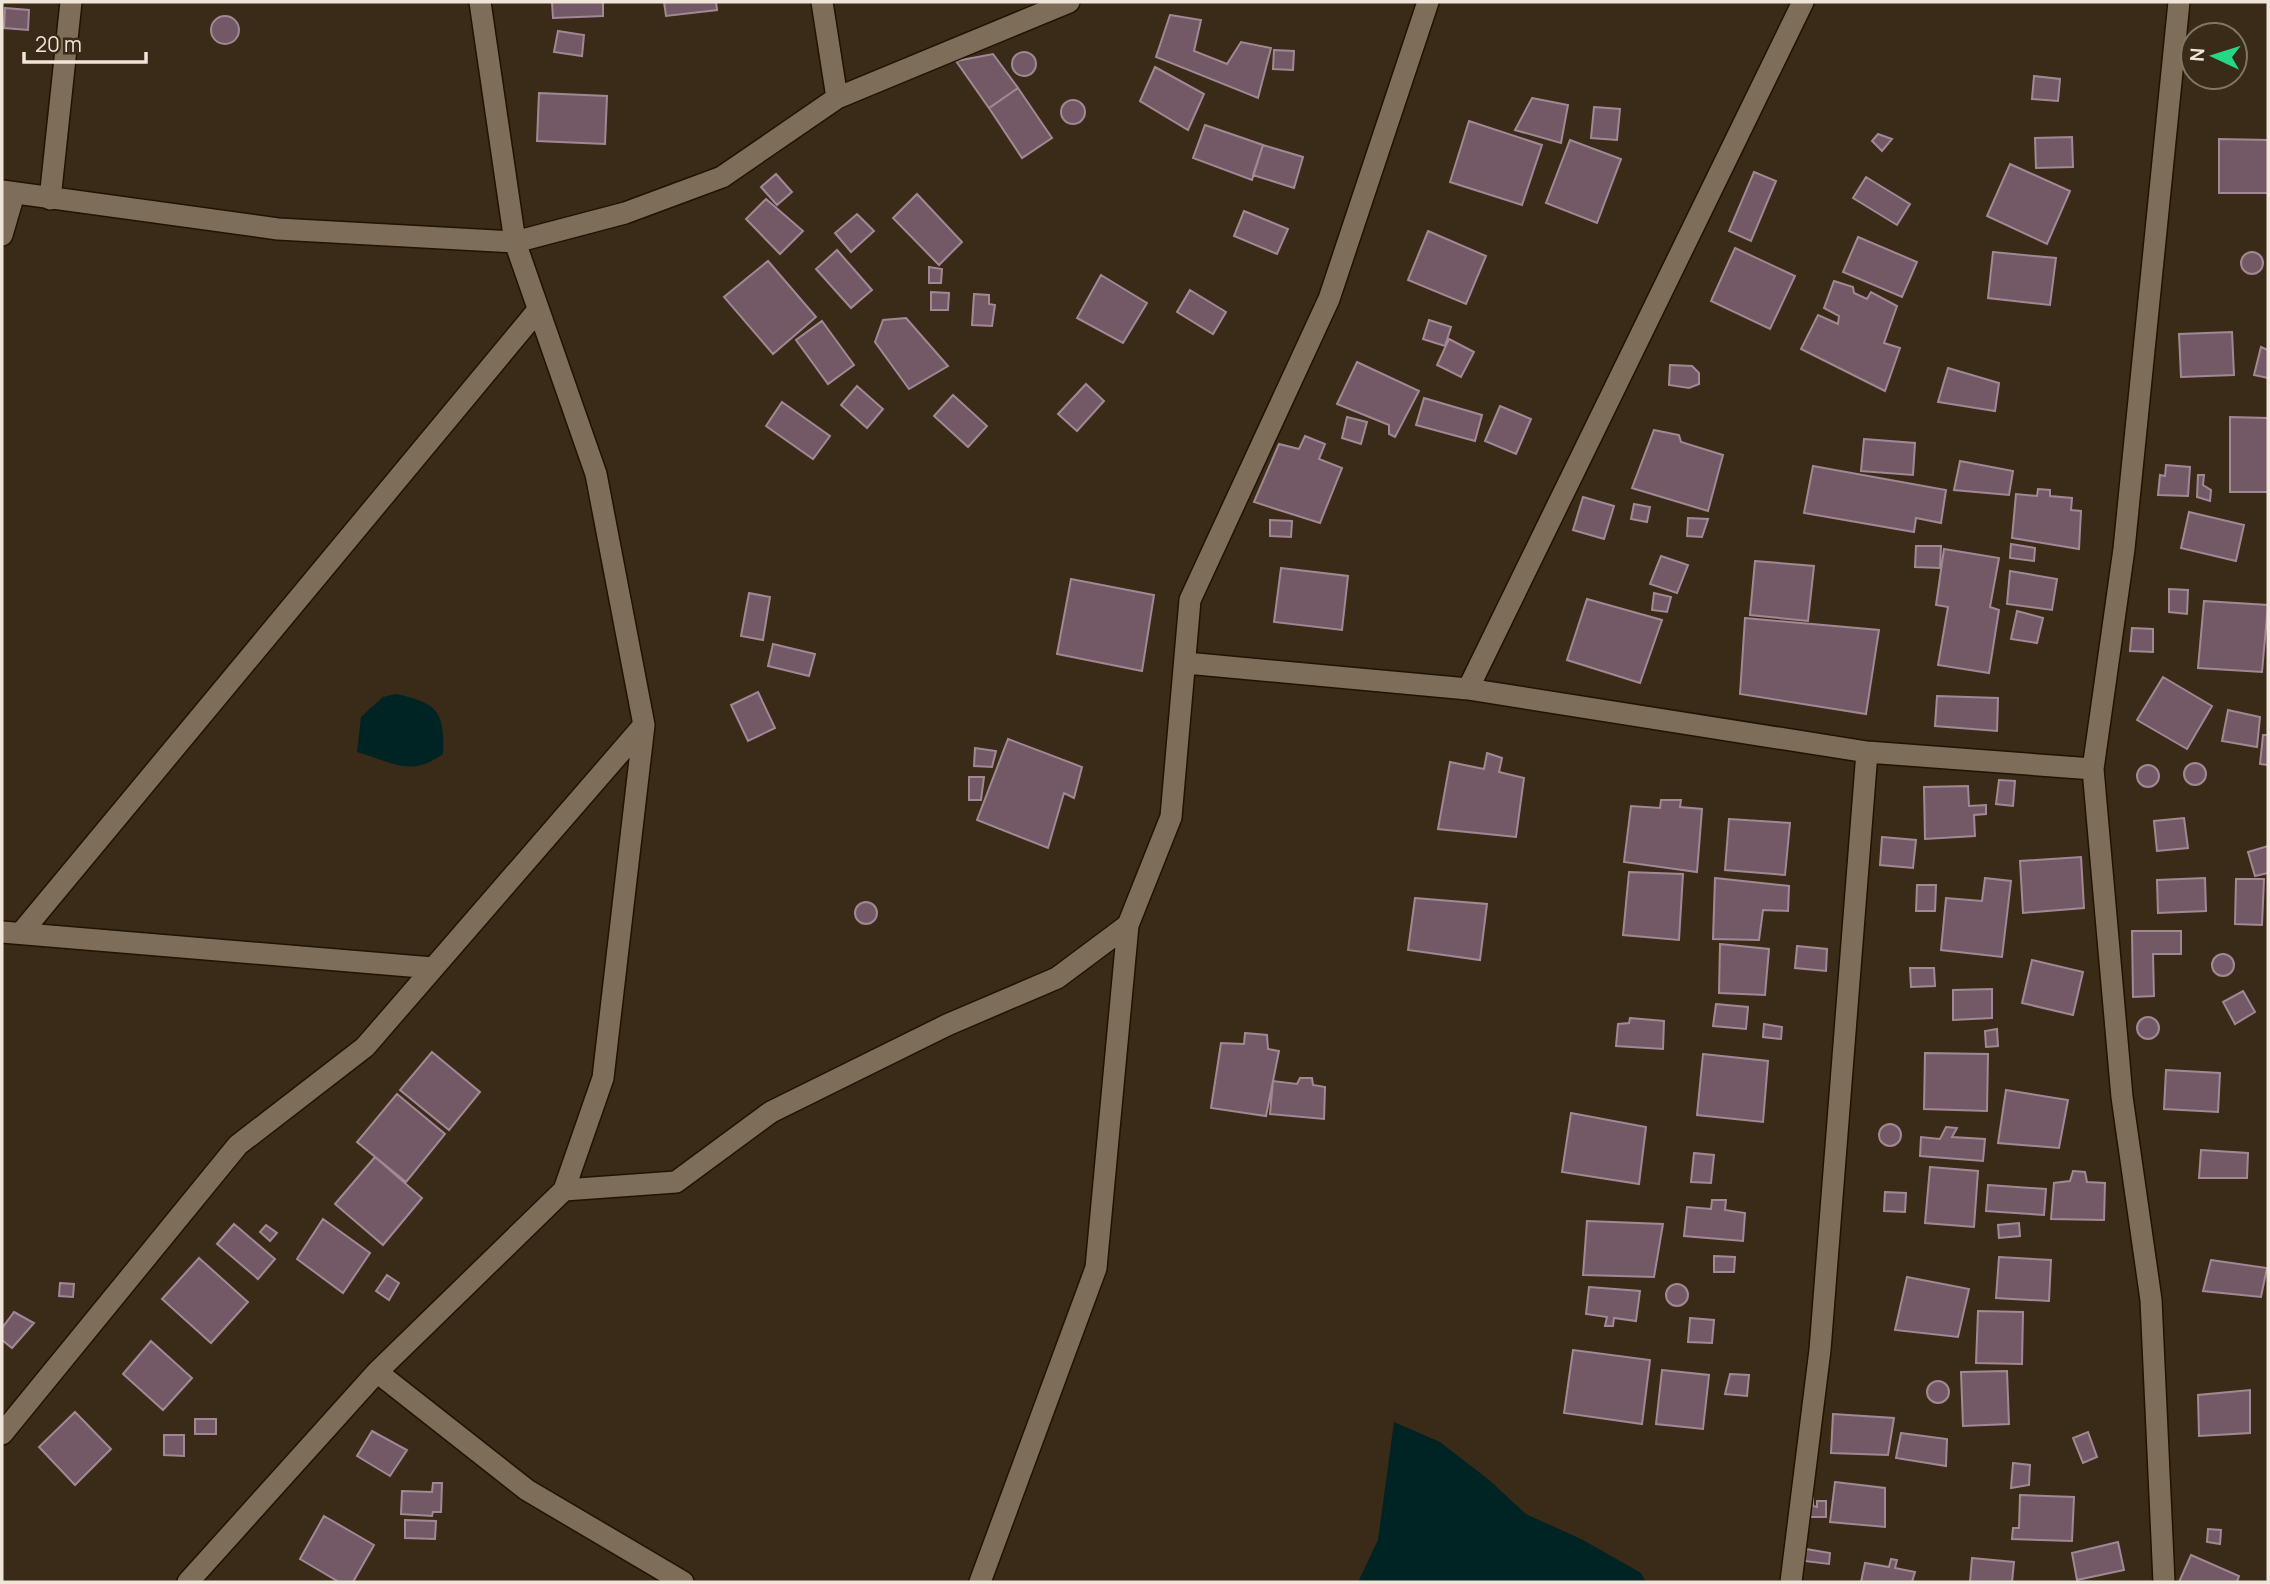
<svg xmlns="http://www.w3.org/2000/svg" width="2270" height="1584" font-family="Manrope,sans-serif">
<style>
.water{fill:#002323}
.building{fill:#735966;stroke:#a28794;stroke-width:2}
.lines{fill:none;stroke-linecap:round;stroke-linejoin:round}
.minor-casing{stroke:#201302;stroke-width:24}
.minor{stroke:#7e6d58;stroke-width:21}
</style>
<rect width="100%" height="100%" fill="#3a2b18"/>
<path class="water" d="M 396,694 C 437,703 445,711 443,754 C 410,778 393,762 357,752 L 361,717 L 383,697 Z
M 1394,1422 L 1440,1442 L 1489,1480 L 1526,1514 L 1583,1540 L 1641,1573 L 1646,1582 L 1358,1582 L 1378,1540 Z"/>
<path class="building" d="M 552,2 L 603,2 L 603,16 L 553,18 Z
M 664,2 L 716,2 L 717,10 L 666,16 Z
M 5,8 L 29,10 L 28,30 L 4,28 Z
M 1170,15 L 1201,20 L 1194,51 L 1227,64 L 1241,42 L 1271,48 L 1258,98 L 1156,57 Z
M211 30a14 14 0 1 1 28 0a14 14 0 1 1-28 0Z
M 558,31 L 584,35 L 582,56 L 554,52 Z
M 1274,50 L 1294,51 L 1293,70 L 1273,69 Z
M1012 64a12 12 0 1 1 24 0a12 12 0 1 1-24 0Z
M 993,54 L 1018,88 L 989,108 L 956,61 Z
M 1155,67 L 1204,94 L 1188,130 L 1140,101 Z
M 2034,76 L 2060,79 L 2058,101 L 2032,99 Z
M 1018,88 L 1052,138 L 1022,158 L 989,108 Z
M 539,93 L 607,96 L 605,144 L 537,141 Z
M 1532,98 L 1568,105 L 1561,143 L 1515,130 Z
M1061 112a12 12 0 1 1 24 0a12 12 0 1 1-24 0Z
M 1594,107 L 1620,109 L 1617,140 L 1591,138 Z
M 1469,121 L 1542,145 L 1522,205 L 1450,182 Z
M 1205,125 L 1263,145 L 1252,180 L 1193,158 Z
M 1878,134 L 1892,139 L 1882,151 L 1872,141 Z
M 2072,137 L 2073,167 L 2036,168 L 2035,138 Z
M 2219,139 L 2268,140 L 2268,193 L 2219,193 Z
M 1570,140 L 1621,159 L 1597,223 L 1546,203 Z
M 1263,145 L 1303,157 L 1294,188 L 1253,175 Z
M 2010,164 L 2070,191 L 2047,244 L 1987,216 Z
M 1754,172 L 1776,181 L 1751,241 L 1729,231 Z
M 776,174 L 792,192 L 777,205 L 761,187 Z
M 1866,177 L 1910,204 L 1897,225 L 1853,198 Z
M 917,194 L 962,242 L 939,265 L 893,218 Z
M 766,199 L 803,231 L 780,254 L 746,219 Z
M 1244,211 L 1288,229 L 1277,254 L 1234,236 Z
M 857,214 L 874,231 L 851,252 L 835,233 Z
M 1428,231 L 1486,256 L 1466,304 L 1408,280 Z
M 1858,237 L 1917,262 L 1902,297 L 1843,272 Z
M 1735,248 L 1795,276 L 1770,329 L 1711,301 Z
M 837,250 L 872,290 L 851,308 L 816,269 Z
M2241 263a11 11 0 1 1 22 0a11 11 0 1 1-22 0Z
M 1993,252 L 2056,258 L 2050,305 L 1988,298 Z
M 768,261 L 816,317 L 773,354 L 724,297 Z
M 929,267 L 942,269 L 941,283 L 929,283 Z
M 1101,275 L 1147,303 L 1123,343 L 1077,318 Z
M 1834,281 L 1853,287 L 1854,293 L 1867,299 L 1871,292 L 1897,306 L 1884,343 L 1900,348 L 1885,391 L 1801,349 L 1818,315 L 1838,324 L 1839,316 L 1824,308 Z
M 1190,290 L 1226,312 L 1213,334 L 1177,312 Z
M 931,292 L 949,293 L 948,310 L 931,310 Z
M 974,294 L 989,295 L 989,304 L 995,305 L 992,326 L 972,325 Z
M 906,318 L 948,366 L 909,389 L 875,342 L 883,320 Z
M 1429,320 L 1451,327 L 1445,346 L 1423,339 Z
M 822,321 L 854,365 L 828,384 L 796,340 Z
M 2232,332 L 2234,375 L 2181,377 L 2179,334 Z
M 1449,339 L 1474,352 L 1461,377 L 1437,365 Z
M 2261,347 L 2268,350 L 2268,378 L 2254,375 Z
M 1357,362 L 1419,391 L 1395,437 L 1389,434 L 1389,425 L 1337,404 Z
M 1670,365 L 1692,366 L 1699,373 L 1699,384 L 1689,388 L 1669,385 Z
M 1948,368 L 1999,383 L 1995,411 L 1938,402 Z
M 1086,384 L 1104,401 L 1077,431 L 1058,414 Z
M 857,386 L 883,409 L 867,428 L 841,405 Z
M 953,395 L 987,426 L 968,447 L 934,416 Z
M 1424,398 L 1482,415 L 1475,441 L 1416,425 Z
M 782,402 L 830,436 L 813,459 L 766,426 Z
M 1500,406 L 1531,419 L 1516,454 L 1485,441 Z
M 1347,417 L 1367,422 L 1361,444 L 1342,438 Z
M 2230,417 L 2268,418 L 2268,492 L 2230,492 Z
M 1654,430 L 1679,435 L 1681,442 L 1723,455 L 1708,511 L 1632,488 Z
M 1305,436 L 1325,444 L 1319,459 L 1342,468 L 1320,523 L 1254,502 L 1279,444 L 1299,449 Z
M 1864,439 L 1915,443 L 1913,475 L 1861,471 Z
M 1960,461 L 2013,471 L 2009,495 L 1954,490 Z
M 2166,465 L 2190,467 L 2188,496 L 2158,495 L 2160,475 L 2165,476 Z
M 1813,466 L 1946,490 L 1941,523 L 1916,518 L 1914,532 L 1804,513 Z
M 2198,475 L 2204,475 L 2203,485 L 2211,490 L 2210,501 L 2197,497 Z
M 2038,489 L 2050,490 L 2050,496 L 2072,498 L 2071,510 L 2081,511 L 2079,549 L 2012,538 L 2016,494 L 2037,496 Z
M 1583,497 L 1614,506 L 1604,539 L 1573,530 Z
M 1634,504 L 1650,507 L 1647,522 L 1631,519 Z
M 2189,512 L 2244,525 L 2236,561 L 2181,548 Z
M 1688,518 L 1708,519 L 1702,537 L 1687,536 Z
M 1270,520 L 1292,521 L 1291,537 L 1270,536 Z
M 2011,544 L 2035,548 L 2034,561 L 2010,558 Z
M 1916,546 L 1941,546 L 1940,568 L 1915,567 Z
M 1944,549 L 1999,558 L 1990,607 L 1999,610 L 1989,673 L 1938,665 L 1948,607 L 1936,605 Z
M 1661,556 L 1688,565 L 1677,593 L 1650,584 Z
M 1755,561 L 1814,566 L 1808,621 L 1750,615 Z
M 1281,568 L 1348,576 L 1342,630 L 1274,622 Z
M 2010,571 L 2057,579 L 2052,610 L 2007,604 Z
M 1071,579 L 1154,595 L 1142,671 L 1057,654 Z
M 2169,589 L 2188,590 L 2187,614 L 2169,612 Z
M 749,593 L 770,597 L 763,640 L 741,636 Z
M 1654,593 L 1671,597 L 1667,612 L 1652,610 Z
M 1587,599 L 1662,620 L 1640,683 L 1567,660 Z
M 2204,601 L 2268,605 L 2262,672 L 2198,668 Z
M 2017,611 L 2043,618 L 2037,643 L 2011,639 Z
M 1745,618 L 1879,630 L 1866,714 L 1740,694 Z
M 2132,628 L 2153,629 L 2153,652 L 2130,651 Z
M 773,644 L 815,654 L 809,676 L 768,666 Z
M 2163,677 L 2212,706 L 2187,749 L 2137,720 Z
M 758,692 L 775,728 L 748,741 L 731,705 Z
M 1937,696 L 1998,698 L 1997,731 L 1935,726 Z
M 2228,710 L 2260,717 L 2257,747 L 2222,741 Z
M 2263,735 L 2268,735 L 2268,765 L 2260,764 Z
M 1008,739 L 1082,767 L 1074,798 L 1064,793 L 1048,848 L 977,820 Z
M 975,748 L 996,751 L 992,767 L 974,766 Z
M 1487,753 L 1502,758 L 1499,772 L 1524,778 L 1516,837 L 1438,829 L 1450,762 L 1484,769 Z
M2184 774a11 11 0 1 1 22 0a11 11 0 1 1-22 0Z
M2137 776a11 11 0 1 1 22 0a11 11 0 1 1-22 0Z
M 969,777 L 984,777 L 981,800 L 969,800 Z
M 1999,780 L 2015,781 L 2013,806 L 1996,804 Z
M 1968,786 L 1969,806 L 1986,805 L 1986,814 L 1974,815 L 1975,836 L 1925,839 L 1924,787 Z
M 1661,800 L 1681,800 L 1680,807 L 1702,809 L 1697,872 L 1624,862 L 1631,806 L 1660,808 Z
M 2184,818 L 2188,848 L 2157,851 L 2154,821 Z
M 1729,819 L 1790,823 L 1785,875 L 1725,870 Z
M 1882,837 L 1916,840 L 1913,868 L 1880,865 Z
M 2268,846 L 2268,873 L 2255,876 L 2248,852 Z
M 2081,857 L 2084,908 L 2023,913 L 2020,861 Z
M 1629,872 L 1683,874 L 1679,940 L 1623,935 Z
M 1715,878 L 1789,886 L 1788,911 L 1763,910 L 1759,940 L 1713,939 Z
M 1985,878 L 2011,881 L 2002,957 L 1941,950 L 1946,898 L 1982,901 Z
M 2205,878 L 2206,911 L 2158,913 L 2157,880 Z
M 2236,879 L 2264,879 L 2262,925 L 2235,924 Z
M 1917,885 L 1936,885 L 1935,911 L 1916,911 Z
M 1415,898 L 1487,904 L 1480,960 L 1408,950 Z
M855 913a11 11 0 1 1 22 0a11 11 0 1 1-22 0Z
M 2132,931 L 2181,931 L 2181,954 L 2153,954 L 2154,996 L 2133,997 Z
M 1720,944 L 1769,949 L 1765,995 L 1719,993 Z
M 1797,946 L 1827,949 L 1826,971 L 1795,968 Z
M2212 965a11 11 0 1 1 22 0a11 11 0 1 1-22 0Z
M 2032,960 L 2083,972 L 2073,1015 L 2022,1003 Z
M 1910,968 L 1934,968 L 1935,986 L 1911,987 Z
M 1992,989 L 1992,1018 L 1953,1020 L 1953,990 Z
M 2243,991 L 2255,1012 L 2235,1024 L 2223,1002 Z
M 1716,1004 L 1748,1007 L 1746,1029 L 1713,1026 Z
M2137 1028a11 11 0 1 1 22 0a11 11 0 1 1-22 0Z
M 1630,1018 L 1664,1021 L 1663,1049 L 1616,1046 L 1618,1024 L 1629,1023 Z
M 1764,1024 L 1782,1027 L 1781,1039 L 1763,1037 Z
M 1997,1029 L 1998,1046 L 1986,1047 L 1985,1031 Z
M 1245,1033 L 1267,1035 L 1268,1049 L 1279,1051 L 1266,1116 L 1211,1108 L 1221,1043 L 1244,1044 Z
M 432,1052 L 480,1092 L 449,1130 L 400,1090 Z
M 1925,1053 L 1988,1054 L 1987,1111 L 1924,1109 Z
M 1703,1054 L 1768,1061 L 1763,1122 L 1697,1115 Z
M 2166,1070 L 2220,1073 L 2218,1112 L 2164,1109 Z
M 1300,1078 L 1312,1078 L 1313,1085 L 1325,1087 L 1324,1119 L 1270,1114 L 1273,1081 L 1297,1084 Z
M 2006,1090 L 2068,1100 L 2059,1148 L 1998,1143 Z
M 397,1094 L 445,1134 L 406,1182 L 357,1142 Z
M 1571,1113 L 1646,1127 L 1639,1184 L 1562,1172 Z
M1879 1135a11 11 0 1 1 22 0a11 11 0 1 1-22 0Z
M 1946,1127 L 1957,1128 L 1952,1137 L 1985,1139 L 1983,1161 L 1920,1156 L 1921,1137 L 1940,1139 Z
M 2201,1150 L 2248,1153 L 2247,1178 L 2199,1178 Z
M 1694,1153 L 1714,1155 L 1711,1183 L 1691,1182 Z
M 375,1157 L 422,1198 L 383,1245 L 335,1204 Z
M 1930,1167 L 1978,1171 L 1974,1227 L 1925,1223 Z
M 2073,1171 L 2085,1172 L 2087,1182 L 2105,1183 L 2104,1220 L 2051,1219 L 2054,1183 L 2070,1181 Z
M 1988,1185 L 2046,1189 L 2044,1215 L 1986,1211 Z
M 1885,1192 L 1906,1193 L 1905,1212 L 1884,1211 Z
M 1712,1200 L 1726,1200 L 1725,1210 L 1745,1213 L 1743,1241 L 1684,1236 L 1687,1207 L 1711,1209 Z
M 323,1219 L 370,1253 L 343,1293 L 297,1259 Z
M 1587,1221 L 1663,1224 L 1654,1277 L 1583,1275 Z
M 2019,1223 L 2020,1236 L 1999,1238 L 1998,1225 Z
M 234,1224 L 275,1259 L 258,1279 L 217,1244 Z
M 266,1225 L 277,1233 L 270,1241 L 260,1232 Z
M 1714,1256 L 1735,1257 L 1734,1272 L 1714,1272 Z
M 1999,1257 L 2051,1260 L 2049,1301 L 1996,1298 Z
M 199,1258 L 248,1302 L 211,1343 L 162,1299 Z
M 2211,1260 L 2267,1268 L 2261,1297 L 2203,1291 Z
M 387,1275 L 399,1283 L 389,1300 L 376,1291 Z
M 1907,1277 L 1969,1289 L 1958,1337 L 1895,1330 Z
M 60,1283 L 74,1284 L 73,1297 L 59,1296 Z
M1666 1295a11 11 0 1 1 22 0a11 11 0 1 1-22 0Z
M 1589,1287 L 1640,1291 L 1636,1321 L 1614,1318 L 1613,1326 L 1605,1326 L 1607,1317 L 1586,1314 Z
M 1978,1311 L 2023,1312 L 2022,1364 L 1976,1363 Z
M 14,1312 L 34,1323 L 12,1348 L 2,1340 L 2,1328 Z
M 1690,1318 L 1714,1320 L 1712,1343 L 1688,1342 Z
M 151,1341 L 192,1378 L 163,1410 L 123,1374 Z
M 1573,1350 L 1650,1360 L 1642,1424 L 1564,1413 Z
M 1662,1370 L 1709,1375 L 1703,1429 L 1656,1424 Z
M 2007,1371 L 2009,1424 L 1963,1426 L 1961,1372 Z
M 1730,1374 L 1749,1375 L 1747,1396 L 1725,1394 Z
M1927 1392a11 11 0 1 1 22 0a11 11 0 1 1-22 0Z
M 2250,1390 L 2250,1433 L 2199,1436 L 2198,1395 Z
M 75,1412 L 111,1449 L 75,1485 L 39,1447 Z
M 1833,1414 L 1894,1418 L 1888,1455 L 1831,1453 Z
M 195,1419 L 216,1419 L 216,1434 L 195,1434 Z
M 372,1431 L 407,1450 L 390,1476 L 357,1456 Z
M 2088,1432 L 2097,1457 L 2083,1463 L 2073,1438 Z
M 1901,1433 L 1947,1439 L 1946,1466 L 1896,1458 Z
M 164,1435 L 184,1435 L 184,1456 L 164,1455 Z
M 2013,1463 L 2030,1465 L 2029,1485 L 2011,1488 Z
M 1835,1482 L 1885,1488 L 1885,1527 L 1830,1522 Z
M 433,1483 L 442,1483 L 441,1512 L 433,1512 L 432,1516 L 401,1514 L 402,1491 L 432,1492 Z
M 2020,1495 L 2074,1497 L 2072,1541 L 2012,1539 L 2013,1528 L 2019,1528 Z
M 1806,1498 L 1813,1498 L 1813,1506 L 1817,1507 L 1817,1501 L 1826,1501 L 1826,1517 L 1806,1517 Z
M 324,1516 L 374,1545 L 353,1582 L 339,1582 L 300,1559 Z
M 405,1520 L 436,1521 L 435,1539 L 405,1538 Z
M 2208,1529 L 2221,1530 L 2220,1544 L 2207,1542 Z
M 2118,1542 L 2124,1570 L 2077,1580 L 2072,1553 Z
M 1806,1549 L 1830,1553 L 1829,1564 L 1804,1561 Z
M 2191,1555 L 2239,1576 L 2237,1582 L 2179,1582 Z
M 1972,1558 L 2014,1562 L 2012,1582 L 1970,1582 Z
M 1891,1559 L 1897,1560 L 1895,1568 L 1915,1572 L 1912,1582 L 1861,1582 L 1865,1563 L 1889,1567 Z"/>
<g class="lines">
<g class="minor-casing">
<path id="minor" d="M 822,2 L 837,98
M 2,191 L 278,229 L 515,242 L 625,213 L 722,177 L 837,98 L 1069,2
M 50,199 L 71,2
M 2,235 L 14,194
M 1186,663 L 1468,689 L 1867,752 L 2093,769
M 1468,689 L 1803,2
M 2,932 L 433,968
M 21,933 L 538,310
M 564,1190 L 676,1182 L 771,1112 L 947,1025 L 1057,978 L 1128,925 L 1171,817 L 1190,600 L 1329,299 L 1428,2
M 377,1372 L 527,1490 L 683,1582
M 2,1434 L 238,1145 L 365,1047 L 644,725
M 188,1582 L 377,1372 L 564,1190 L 603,1078 L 644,725 L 596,474 L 515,242 L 480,2
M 980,1582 L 1096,1268 L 1128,925
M 1791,1582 L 1820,1350 L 1867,752
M 2164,1582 L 2151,1300 L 2122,1097 L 2093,769 L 2124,549 L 2179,2"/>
</g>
<use href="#minor" class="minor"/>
</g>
<rect width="2270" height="1584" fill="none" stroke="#efe5d9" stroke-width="7"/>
<g transform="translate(2214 56) rotate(274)"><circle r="33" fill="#3a2b18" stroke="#827565" stroke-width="2"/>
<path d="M0-5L12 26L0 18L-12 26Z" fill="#25d886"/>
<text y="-10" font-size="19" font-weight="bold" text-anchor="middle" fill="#efe5d9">N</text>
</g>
<path d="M24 52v10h122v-10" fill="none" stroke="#efe5d9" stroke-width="3.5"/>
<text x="35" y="52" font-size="21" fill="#efe5d9" stroke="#3a2b18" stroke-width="5" paint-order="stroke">20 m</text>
</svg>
